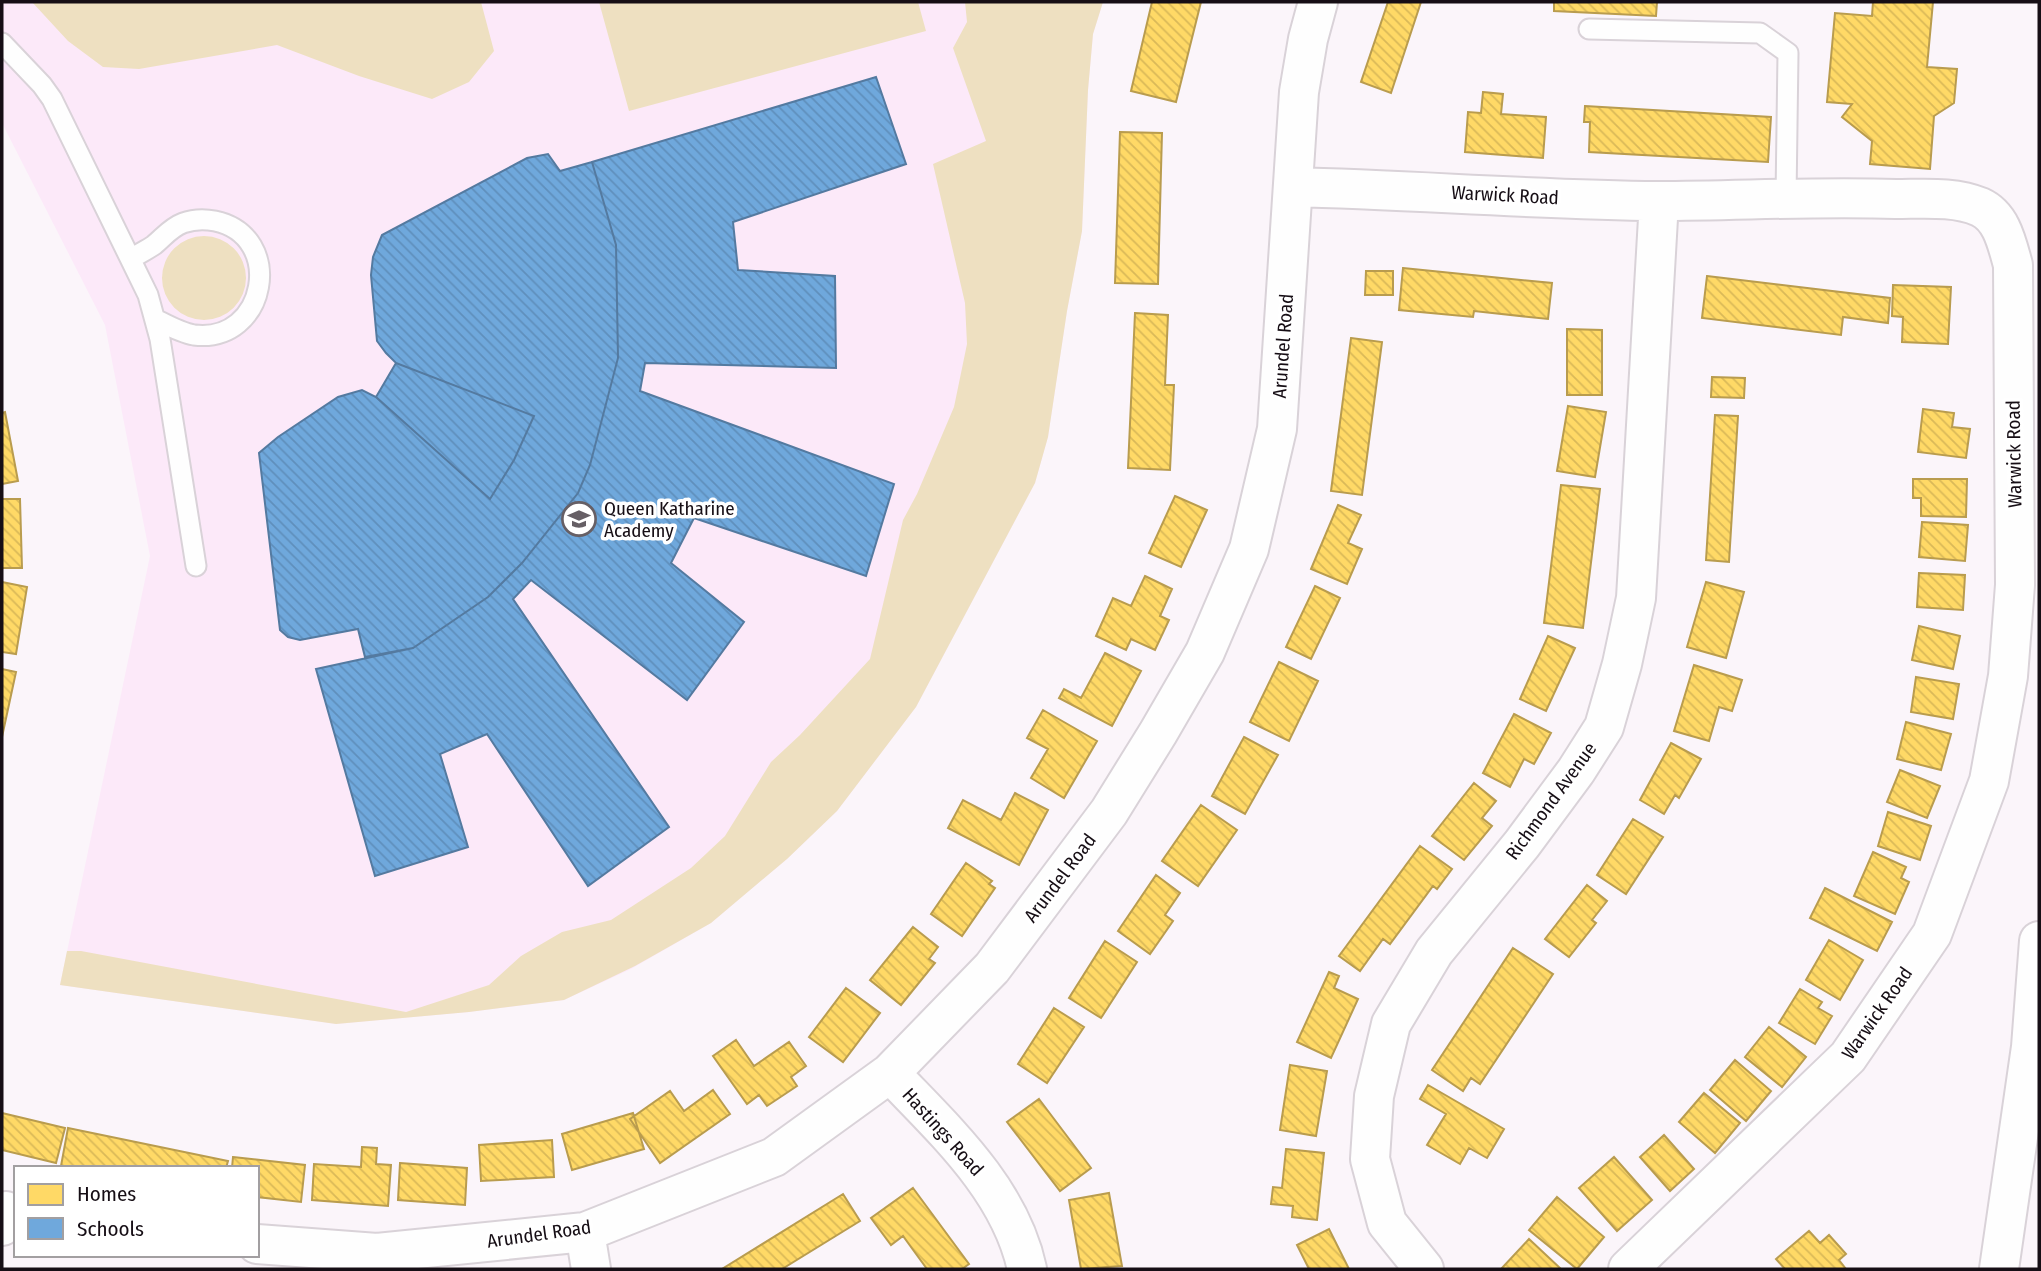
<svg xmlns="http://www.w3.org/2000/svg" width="2041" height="1271" font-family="'Fira Sans Condensed',sans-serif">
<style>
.built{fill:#fce9f9}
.green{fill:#eee0c1}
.homes{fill:url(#homes-back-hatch);stroke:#b99c4e;stroke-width:2}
.schools{fill:url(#schools-back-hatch);stroke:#547aa0;stroke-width:2}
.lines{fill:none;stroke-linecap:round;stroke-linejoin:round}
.lane-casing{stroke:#d9d2d8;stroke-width:23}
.street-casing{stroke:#d9d2d8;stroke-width:42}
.highway-casing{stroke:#d9d2d8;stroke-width:42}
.lane{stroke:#fefefe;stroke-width:19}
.street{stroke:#fefefe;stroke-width:38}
.highway{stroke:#fefefe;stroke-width:38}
.labels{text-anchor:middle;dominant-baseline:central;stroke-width:7;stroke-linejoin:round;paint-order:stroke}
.street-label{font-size:19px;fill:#160e15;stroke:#fff}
.poi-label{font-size:19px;fill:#160e15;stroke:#fff;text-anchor:start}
</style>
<defs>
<pattern id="homes-back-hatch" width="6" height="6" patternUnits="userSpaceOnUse" patternTransform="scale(1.75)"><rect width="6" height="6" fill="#ffd966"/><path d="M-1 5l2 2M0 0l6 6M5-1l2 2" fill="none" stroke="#dab958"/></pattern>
<pattern id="schools-back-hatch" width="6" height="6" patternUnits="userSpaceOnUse" patternTransform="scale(1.75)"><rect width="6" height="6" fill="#6fa8dc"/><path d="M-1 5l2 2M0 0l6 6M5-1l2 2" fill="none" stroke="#5f8fbc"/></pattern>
</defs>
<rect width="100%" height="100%" fill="#fbf5fa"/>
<path class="built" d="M 2,2 L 1103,2 L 1093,34 L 1088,90 L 1082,231 L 1067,311 L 1048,437 L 1035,483 L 916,707 L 837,811 L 787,859 L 711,923 L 631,969 L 564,1000 L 469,1012 L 336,1024 L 60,985 L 150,556 L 105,325 L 2,123 Z"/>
<path class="green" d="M 32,2 L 481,2 L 494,51 L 469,82 L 432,99 L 359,76 L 277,45 L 139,69 L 103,67 L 68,41 Z
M 599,2 L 918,2 L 926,31 L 629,111 Z
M 965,2 L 1103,2 L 1093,34 L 1088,90 L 1082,231 L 1067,311 L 1048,437 L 1035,483 L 916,707 L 837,811 L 787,859 L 711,923 L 635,966 L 564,1000 L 469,1012 L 336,1024 L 60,985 L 67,951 L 81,951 L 406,1012 L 489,985 L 521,956 L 562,932 L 611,920 L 691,868 L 725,836 L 771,762 L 800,735 L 870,659 L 903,520 L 917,494 L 954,407 L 967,344 L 965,303 L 933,164 L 986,141 L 953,48 L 967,22 Z
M162 278a42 42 0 1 1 84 0a42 42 0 1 1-84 0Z"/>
<path class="homes" d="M 1152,2 L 1201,2 L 1176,102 L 1131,91 Z
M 1388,2 L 1421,2 L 1391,93 L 1361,82 Z
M 1554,2 L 1657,2 L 1656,16 L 1554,11 Z
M 1873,2 L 1933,2 L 1927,67 L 1957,69 L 1954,103 L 1934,116 L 1930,169 L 1870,164 L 1872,141 L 1842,117 L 1852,104 L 1827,102 L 1835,13 L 1872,16 Z
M 1483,92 L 1503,94 L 1501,114 L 1546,117 L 1543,158 L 1465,152 L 1468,112 L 1481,113 Z
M 1585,106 L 1771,117 L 1768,162 L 1589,152 L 1590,122 L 1584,122 Z
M 1120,132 L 1162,133 L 1158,284 L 1115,283 Z
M 1403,268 L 1552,283 L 1548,319 L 1474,311 L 1473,317 L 1399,310 Z
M 1366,271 L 1393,271 L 1393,295 L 1365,295 Z
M 1707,276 L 1890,298 L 1888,323 L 1843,317 L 1841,335 L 1702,318 Z
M 1893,285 L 1951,287 L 1948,344 L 1902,342 L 1903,317 L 1892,316 Z
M 1135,313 L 1168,315 L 1165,385 L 1174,385 L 1170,470 L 1128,468 Z
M 1567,329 L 1602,330 L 1602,395 L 1567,395 Z
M 1351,338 L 1382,342 L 1362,495 L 1331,491 Z
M 1712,377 L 1745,378 L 1744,398 L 1711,397 Z
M 1568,406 L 1606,412 L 1595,477 L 1557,471 Z
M 1923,409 L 1954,413 L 1952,427 L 1970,429 L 1966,458 L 1918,452 Z
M 5,412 L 18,481 L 2,484 L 2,413 Z
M 1715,415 L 1738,416 L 1729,562 L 1706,560 Z
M 1913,479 L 1967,479 L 1966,517 L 1921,516 L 1921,498 L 1913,498 Z
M 1561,485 L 1600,489 L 1583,628 L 1544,623 Z
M 1175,496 L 1207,510 L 1181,567 L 1149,553 Z
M 2,499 L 20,499 L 22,568 L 2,568 Z
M 1338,505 L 1361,515 L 1348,543 L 1362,549 L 1347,584 L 1311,569 Z
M 1922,522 L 1968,525 L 1965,561 L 1919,557 Z
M 1919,573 L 1965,575 L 1963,610 L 1917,607 Z
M 1145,576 L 1172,589 L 1160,616 L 1169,620 L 1155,650 L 1131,639 L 1126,650 L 1096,636 L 1113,598 L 1131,606 Z
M 2,582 L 27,587 L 16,654 L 2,652 Z
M 1706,582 L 1744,592 L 1726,658 L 1687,647 Z
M 1315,586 L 1340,598 L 1311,659 L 1286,647 Z
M 1919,626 L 1960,636 L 1953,669 L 1912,660 Z
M 1548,636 L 1575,648 L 1546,711 L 1520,699 Z
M 1105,653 L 1141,671 L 1112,726 L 1059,698 L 1064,689 L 1081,698 Z
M 1279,662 L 1318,681 L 1289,741 L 1250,722 Z
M 1694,665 L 1742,680 L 1732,711 L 1719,707 L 1709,741 L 1674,731 Z
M 2,669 L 16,672 L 2,737 Z
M 1916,677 L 1959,684 L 1953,719 L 1911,712 Z
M 1043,710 L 1097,741 L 1064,798 L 1031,778 L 1048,749 L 1027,738 Z
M 1514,714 L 1551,733 L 1534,764 L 1524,759 L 1510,787 L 1483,773 Z
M 1906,722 L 1951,734 L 1941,770 L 1897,759 Z
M 1244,737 L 1278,755 L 1245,814 L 1212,796 Z
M 1671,743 L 1701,759 L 1679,798 L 1675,795 L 1664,814 L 1640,800 Z
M 1900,770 L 1940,786 L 1927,818 L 1887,802 Z
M 1474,783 L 1496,801 L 1482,818 L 1492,826 L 1464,860 L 1432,836 Z
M 1015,793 L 1048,810 L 1019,865 L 948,828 L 963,800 L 1001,820 Z
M 1201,805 L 1237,830 L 1198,886 L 1162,861 Z
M 1888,812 L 1931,826 L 1920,860 L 1878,846 Z
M 1633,819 L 1663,837 L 1626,894 L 1597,875 Z
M 1420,846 L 1452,869 L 1437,889 L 1433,886 L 1390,944 L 1383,939 L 1360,971 L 1339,956 Z
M 1873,852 L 1906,867 L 1901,878 L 1909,882 L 1895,914 L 1854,896 Z
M 966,863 L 992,881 L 989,884 L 995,888 L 962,936 L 931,914 Z
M 1156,875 L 1180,893 L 1165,915 L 1173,921 L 1150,954 L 1118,931 Z
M 1587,885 L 1607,901 L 1592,920 L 1596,923 L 1569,957 L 1545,939 Z
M 1825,888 L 1892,922 L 1877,951 L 1810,918 Z
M 913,927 L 938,947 L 929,959 L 935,963 L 901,1005 L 870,980 Z
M 1829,940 L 1863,960 L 1840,1000 L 1806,980 Z
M 1105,941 L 1137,962 L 1101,1018 L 1069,998 Z
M 1513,948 L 1553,974 L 1480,1084 L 1471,1078 L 1463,1091 L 1432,1070 Z
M 1329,972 L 1339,976 L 1334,988 L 1358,999 L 1331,1058 L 1297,1042 Z
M 846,988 L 880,1013 L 843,1062 L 809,1037 Z
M 1800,989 L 1822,1002 L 1818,1008 L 1832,1016 L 1815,1044 L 1779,1023 Z
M 1054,1008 L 1084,1027 L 1047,1083 L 1018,1064 Z
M 1769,1027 L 1806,1057 L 1782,1087 L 1745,1057 Z
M 736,1040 L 754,1066 L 789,1042 L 806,1066 L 791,1077 L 797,1086 L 767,1106 L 759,1095 L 747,1104 L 713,1056 Z
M 1735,1060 L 1771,1091 L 1746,1121 L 1710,1090 Z
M 1290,1065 L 1327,1071 L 1316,1136 L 1280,1130 Z
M 1428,1085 L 1504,1129 L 1487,1158 L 1469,1148 L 1460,1164 L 1427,1145 L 1446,1114 L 1420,1099 Z
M 713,1090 L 730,1114 L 660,1163 L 630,1119 L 670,1091 L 684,1111 Z
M 1704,1093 L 1740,1123 L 1715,1153 L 1679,1122 Z
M 1039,1099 L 1091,1168 L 1060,1191 L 1007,1122 Z
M 2,1113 L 65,1128 L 56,1163 L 2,1150 Z
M 633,1113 L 644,1149 L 572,1170 L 562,1134 Z
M 68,1128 L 228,1161 L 226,1168 L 61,1166 Z
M 1664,1135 L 1694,1169 L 1670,1191 L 1640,1157 Z
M 552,1140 L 554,1177 L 481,1181 L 479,1145 Z
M 362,1147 L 377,1148 L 376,1164 L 391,1165 L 388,1206 L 312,1200 L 314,1164 L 361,1167 Z
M 1286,1149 L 1324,1153 L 1317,1220 L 1292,1217 L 1293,1206 L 1271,1204 L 1273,1187 L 1282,1188 Z
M 233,1157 L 305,1165 L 301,1202 L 257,1197 L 257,1168 L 232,1168 Z
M 1614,1157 L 1652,1200 L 1617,1231 L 1579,1188 Z
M 400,1163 L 467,1168 L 465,1205 L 398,1200 Z
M 913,1188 L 969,1264 L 962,1269 L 927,1269 L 903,1236 L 891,1245 L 871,1218 Z
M 1109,1193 L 1122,1266 L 1081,1269 L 1069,1200 Z
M 843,1194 L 860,1221 L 782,1269 L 722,1269 Z
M 1557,1197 L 1604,1237 L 1577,1269 L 1529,1230 Z
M 1329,1229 L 1349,1269 L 1309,1269 L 1297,1245 Z
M 1809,1231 L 1820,1243 L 1829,1235 L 1846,1254 L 1839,1260 L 1846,1269 L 1785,1269 L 1776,1259 Z
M 1529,1239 L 1561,1269 L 1501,1269 Z"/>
<path class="schools" d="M 876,77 L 906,164 L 733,222 L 738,270 L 835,276 L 836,368 L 645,363 L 640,391 L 894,484 L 866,576 L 694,518 L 671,563 L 744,622 L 687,700 L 531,580 L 513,599 L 669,827 L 588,886 L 487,734 L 440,754 L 468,847 L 375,876 L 316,669 L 413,648 L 488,597 L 522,563 L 578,493 L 590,465 L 618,358 L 616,245 L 592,162 Z
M 548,154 L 560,171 L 592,162 L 616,245 L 618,358 L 590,465 L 578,493 L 522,563 L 488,597 L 413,648 L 365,657 L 358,629 L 300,640 L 288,637 L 280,630 L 259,453 L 278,437 L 338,397 L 362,390 L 376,397 L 490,499 L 514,460 L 534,416 L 396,363 L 386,353 L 377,341 L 371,275 L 373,257 L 382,235 L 527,158 Z
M 396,363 L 534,416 L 514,460 L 490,499 L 376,397 Z"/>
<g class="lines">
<g class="lane-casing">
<path id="lane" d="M 1589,29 L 1760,33 L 1788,53 L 1786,198
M 2,43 L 42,85 L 52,99 L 148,295 L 160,339 L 196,566
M 131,259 C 138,254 147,250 154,245 C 164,237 170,228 183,223 C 194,219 205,219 215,221 C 286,236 267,344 194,335 C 181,333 167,325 155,319"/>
</g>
<g class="street-casing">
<path id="street" d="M 1293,187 C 1415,190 1536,200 1658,201 C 1738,201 1817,196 1896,199 C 1923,199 1955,196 1980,207 C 2002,217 2007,244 2013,265 L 2015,585 L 2008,676 L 1989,781 L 1932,934 L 1848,1057 L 1628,1269
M 890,1073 C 944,1130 1010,1189 1027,1269
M 2,1226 L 6,1211
M 585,1232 L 591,1269
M 257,1244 L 377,1253 L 585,1232 L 774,1157 L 890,1073 L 992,968 L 1109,812 L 1158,733 L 1205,652 L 1249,549 L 1277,429 L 1299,92 L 1308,39 L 1318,2
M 1424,1269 L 1387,1223 L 1370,1159 L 1374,1096 L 1391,1024 L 1434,952 L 1522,844 L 1576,771 L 1604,727 L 1622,664 L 1636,598 L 1659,201"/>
</g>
<g class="highway-casing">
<path id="highway" d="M 1999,1269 L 2031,1047 L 2039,941"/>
</g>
<use href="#lane" class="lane"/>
<use href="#street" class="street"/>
<use href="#highway" class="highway"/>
</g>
<defs>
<g id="school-ring" transform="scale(1.75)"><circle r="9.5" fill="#fff" stroke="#665f65" stroke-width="1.5"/><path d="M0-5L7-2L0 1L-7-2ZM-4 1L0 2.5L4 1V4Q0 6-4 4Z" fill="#665f65"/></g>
</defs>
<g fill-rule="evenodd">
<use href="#school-ring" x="579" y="519"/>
</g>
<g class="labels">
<g class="street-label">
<text transform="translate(1505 195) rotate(3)">Warwick Road</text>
<text transform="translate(1283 346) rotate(-86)">Arundel Road</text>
<text transform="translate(2014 454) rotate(-91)">Warwick Road</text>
<text transform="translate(1551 801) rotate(-54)">Richmond Avenue</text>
<text transform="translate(1060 878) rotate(-53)">Arundel Road</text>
<text transform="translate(1877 1013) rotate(-55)">Warwick Road</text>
<text transform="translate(943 1132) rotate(48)">Hastings Road</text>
<text transform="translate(539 1234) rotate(-8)">Arundel Road</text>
</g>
<g class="poi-label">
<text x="604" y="508">Queen Katharine<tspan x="604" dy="22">Academy</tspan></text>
</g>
</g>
<rect width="2041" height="1271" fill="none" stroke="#160e15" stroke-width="7"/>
<rect x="14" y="1166" width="245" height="91" fill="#ffffff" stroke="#a29fa1" stroke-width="2"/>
<rect x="28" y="1184" width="35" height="21" fill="#ffd966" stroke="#a29fa1" stroke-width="2"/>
<text x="77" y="1201" font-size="21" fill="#160e15">Homes</text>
<rect x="28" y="1218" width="35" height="21" fill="#6fa8dc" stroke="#a29fa1" stroke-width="2"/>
<text x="77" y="1236" font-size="21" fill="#160e15">Schools</text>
</svg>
